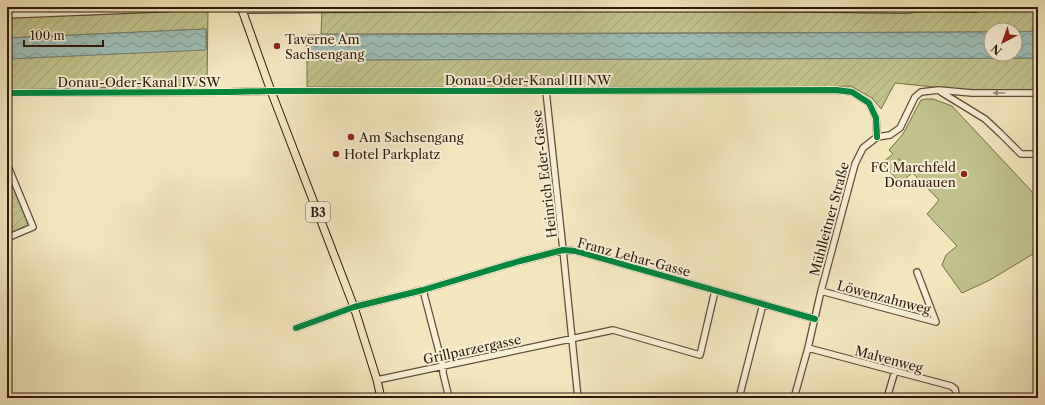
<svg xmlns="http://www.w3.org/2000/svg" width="1045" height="405" font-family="'Libre Caslon Text',serif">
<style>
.garden{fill:url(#garden-furrows);stroke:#786e4c}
.pitch{fill:#c2c38c;stroke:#786e4c}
.water{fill:url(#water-waves);stroke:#717d72}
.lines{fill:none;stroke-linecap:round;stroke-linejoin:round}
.minor-casing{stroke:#604d38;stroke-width:8}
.major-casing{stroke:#2f1a0b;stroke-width:9}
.minor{stroke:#f8efd5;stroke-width:5.5}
.major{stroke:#f4e7be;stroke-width:7}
.cycleway-casing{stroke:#f8efd5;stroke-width:8}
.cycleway{stroke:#00873e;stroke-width:6}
.oneway{fill:#9e8f7a}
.poi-dot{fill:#8f2418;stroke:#f8efd5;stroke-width:1.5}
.labels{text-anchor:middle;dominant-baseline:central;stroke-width:4;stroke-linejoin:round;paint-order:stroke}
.shield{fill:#f8efd5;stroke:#6b5a48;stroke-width:1}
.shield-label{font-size:12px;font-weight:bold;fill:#2f1a0b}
.poi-label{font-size:13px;fill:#2f1a0b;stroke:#f8efd5;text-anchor:start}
.street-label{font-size:13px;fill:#2f1a0b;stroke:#f8efd5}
</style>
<defs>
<pattern id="garden-furrows" width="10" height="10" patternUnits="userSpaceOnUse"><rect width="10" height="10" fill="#c2c38c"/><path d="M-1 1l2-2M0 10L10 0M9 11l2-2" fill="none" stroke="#a7a777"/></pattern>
<pattern id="water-waves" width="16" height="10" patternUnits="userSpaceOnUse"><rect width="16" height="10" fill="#9dbfb7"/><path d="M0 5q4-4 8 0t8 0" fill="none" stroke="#809a93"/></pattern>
</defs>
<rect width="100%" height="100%" fill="#f4e7be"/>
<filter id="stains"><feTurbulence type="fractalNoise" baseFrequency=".005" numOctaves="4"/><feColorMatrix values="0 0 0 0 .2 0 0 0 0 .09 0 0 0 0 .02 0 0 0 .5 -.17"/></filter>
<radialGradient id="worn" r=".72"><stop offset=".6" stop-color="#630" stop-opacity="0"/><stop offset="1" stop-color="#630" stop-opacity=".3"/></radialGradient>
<path class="garden" d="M 987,7 L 1038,7 L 1038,31 L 1015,32 L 1015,30 L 991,30 L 991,32 L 321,34 L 322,11 L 926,12 L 978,10 Z
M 208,10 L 207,85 L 7,90 L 7,59 L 206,49 L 206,29 L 7,38 L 7,18 Z
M 1038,58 L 1038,91 L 973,91 L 895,83 L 881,109 L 872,98 L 851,86 L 783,88 L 759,88 L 307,87 L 307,60 Z
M 7,171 L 29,226 L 7,235 Z"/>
<path class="pitch" d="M 926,99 L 933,99 L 952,106 L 1038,198 L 1038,251 L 990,280 L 962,293 L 942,265 L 946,255 L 957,246 L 927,214 L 934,206 L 939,200 L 898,158 L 911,174 L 900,183 L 882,163 L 893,154 L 889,150 L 903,134 L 921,100 Z"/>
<path class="water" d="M 206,29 L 206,50 L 7,59 L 7,38 Z
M 1038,31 L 1038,58 L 307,60 L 307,35 L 991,32 L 991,54 L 1015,54 L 1015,32 Z"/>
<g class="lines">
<g class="minor-casing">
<path id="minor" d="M 231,7 L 242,10 L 599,7
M 645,7 L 907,10 L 918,8 L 975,9 L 980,7
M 7,15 L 203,7
M 546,91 L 563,250 L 578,398
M 941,92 L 985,119 L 1001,134 L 1021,154 L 1038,154
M 7,93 L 228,92 L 271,91 L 546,91 L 836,90 L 852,92 L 869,103 L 876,118 L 877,137
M 7,164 L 33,227 L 7,238
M 423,290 L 443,367 L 443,373 L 449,398
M 821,291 L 936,322 L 917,272
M 296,328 L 354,307 L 423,290 L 520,261 L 563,250 L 576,251 L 815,319
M 808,348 L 951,386 L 955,389 L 957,398
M 377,380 L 613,330 L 700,355 L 715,291
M 739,398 L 763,304
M 794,398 L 808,348 L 821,291 L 855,164 L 863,148 L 877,137 L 890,135 L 900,128 L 915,97 L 921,92 L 939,90 L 972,93 L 1038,93
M 887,398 L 895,371"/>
</g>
<g class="major-casing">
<path id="major" d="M 241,7 L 271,91 L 354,307 L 377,380 L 381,398"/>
</g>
<use href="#minor" class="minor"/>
<use href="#major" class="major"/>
<g class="cycleway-casing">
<path id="cycleway" d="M 7,93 L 228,92 L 271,91 L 546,91 L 836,90 L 852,92 L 869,103 L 876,118 L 877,137
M 296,328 L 354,307 L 423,290 L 520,261 L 563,250 L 576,251 L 815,319"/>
</g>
<use href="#cycleway" class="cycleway"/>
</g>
<defs><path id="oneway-solid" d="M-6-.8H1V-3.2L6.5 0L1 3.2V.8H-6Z"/></defs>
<use class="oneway" href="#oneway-solid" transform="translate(999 93) rotate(180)"/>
<g class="poi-dot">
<circle cx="277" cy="46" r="4"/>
<circle cx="351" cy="137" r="4"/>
<circle cx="336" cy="154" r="4"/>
<circle cx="964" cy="174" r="4"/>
</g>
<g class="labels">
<rect class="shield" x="306" y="202" width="24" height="20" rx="3"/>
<g class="shield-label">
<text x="318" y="212">B3</text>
</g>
<g class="poi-label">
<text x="285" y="39">Taverne Am<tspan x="285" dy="15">Sachsengang</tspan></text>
<text x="359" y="137">Am Sachsengang</text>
<text x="344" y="154">Hotel Parkplatz</text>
<text x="956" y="167" text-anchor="end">FC Marchfeld<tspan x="956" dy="15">Donauauen</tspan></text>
</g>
<g class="street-label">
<text x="528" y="80">Donau-Oder-Kanal III NW</text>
<text x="139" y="82">Donau-Oder-Kanal IV SW</text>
<text transform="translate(544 174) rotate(-97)">Heinrich Eder-Gasse</text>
<text transform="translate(829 219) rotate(-75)">Mühlleitner Straße</text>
<text transform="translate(634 257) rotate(15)">Franz Lehar-Gasse</text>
<text transform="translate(884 297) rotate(15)">Löwenzahnweg</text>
<text transform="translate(472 349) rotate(-12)">Grillparzergasse</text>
<text transform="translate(889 359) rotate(15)">Malvenweg</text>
</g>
</g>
<rect width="1045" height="405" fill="none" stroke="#f4e7be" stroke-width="24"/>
<rect x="8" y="8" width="1029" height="389" fill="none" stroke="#2f1a0b" stroke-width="2"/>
<rect x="12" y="12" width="1021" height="381" fill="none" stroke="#2f1a0b"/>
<g transform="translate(1003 42) rotate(221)"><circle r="19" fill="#f8efd5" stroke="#a89a84"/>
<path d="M0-3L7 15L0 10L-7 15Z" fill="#8f2418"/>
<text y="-6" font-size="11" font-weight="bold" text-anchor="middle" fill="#2f1a0b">N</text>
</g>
<path d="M24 40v6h79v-6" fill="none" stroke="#2f1a0b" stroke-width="2"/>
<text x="30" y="40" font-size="12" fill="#2f1a0b" stroke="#f8efd5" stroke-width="3" paint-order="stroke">100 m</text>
<rect width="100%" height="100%" filter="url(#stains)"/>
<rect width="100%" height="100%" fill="url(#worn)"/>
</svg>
